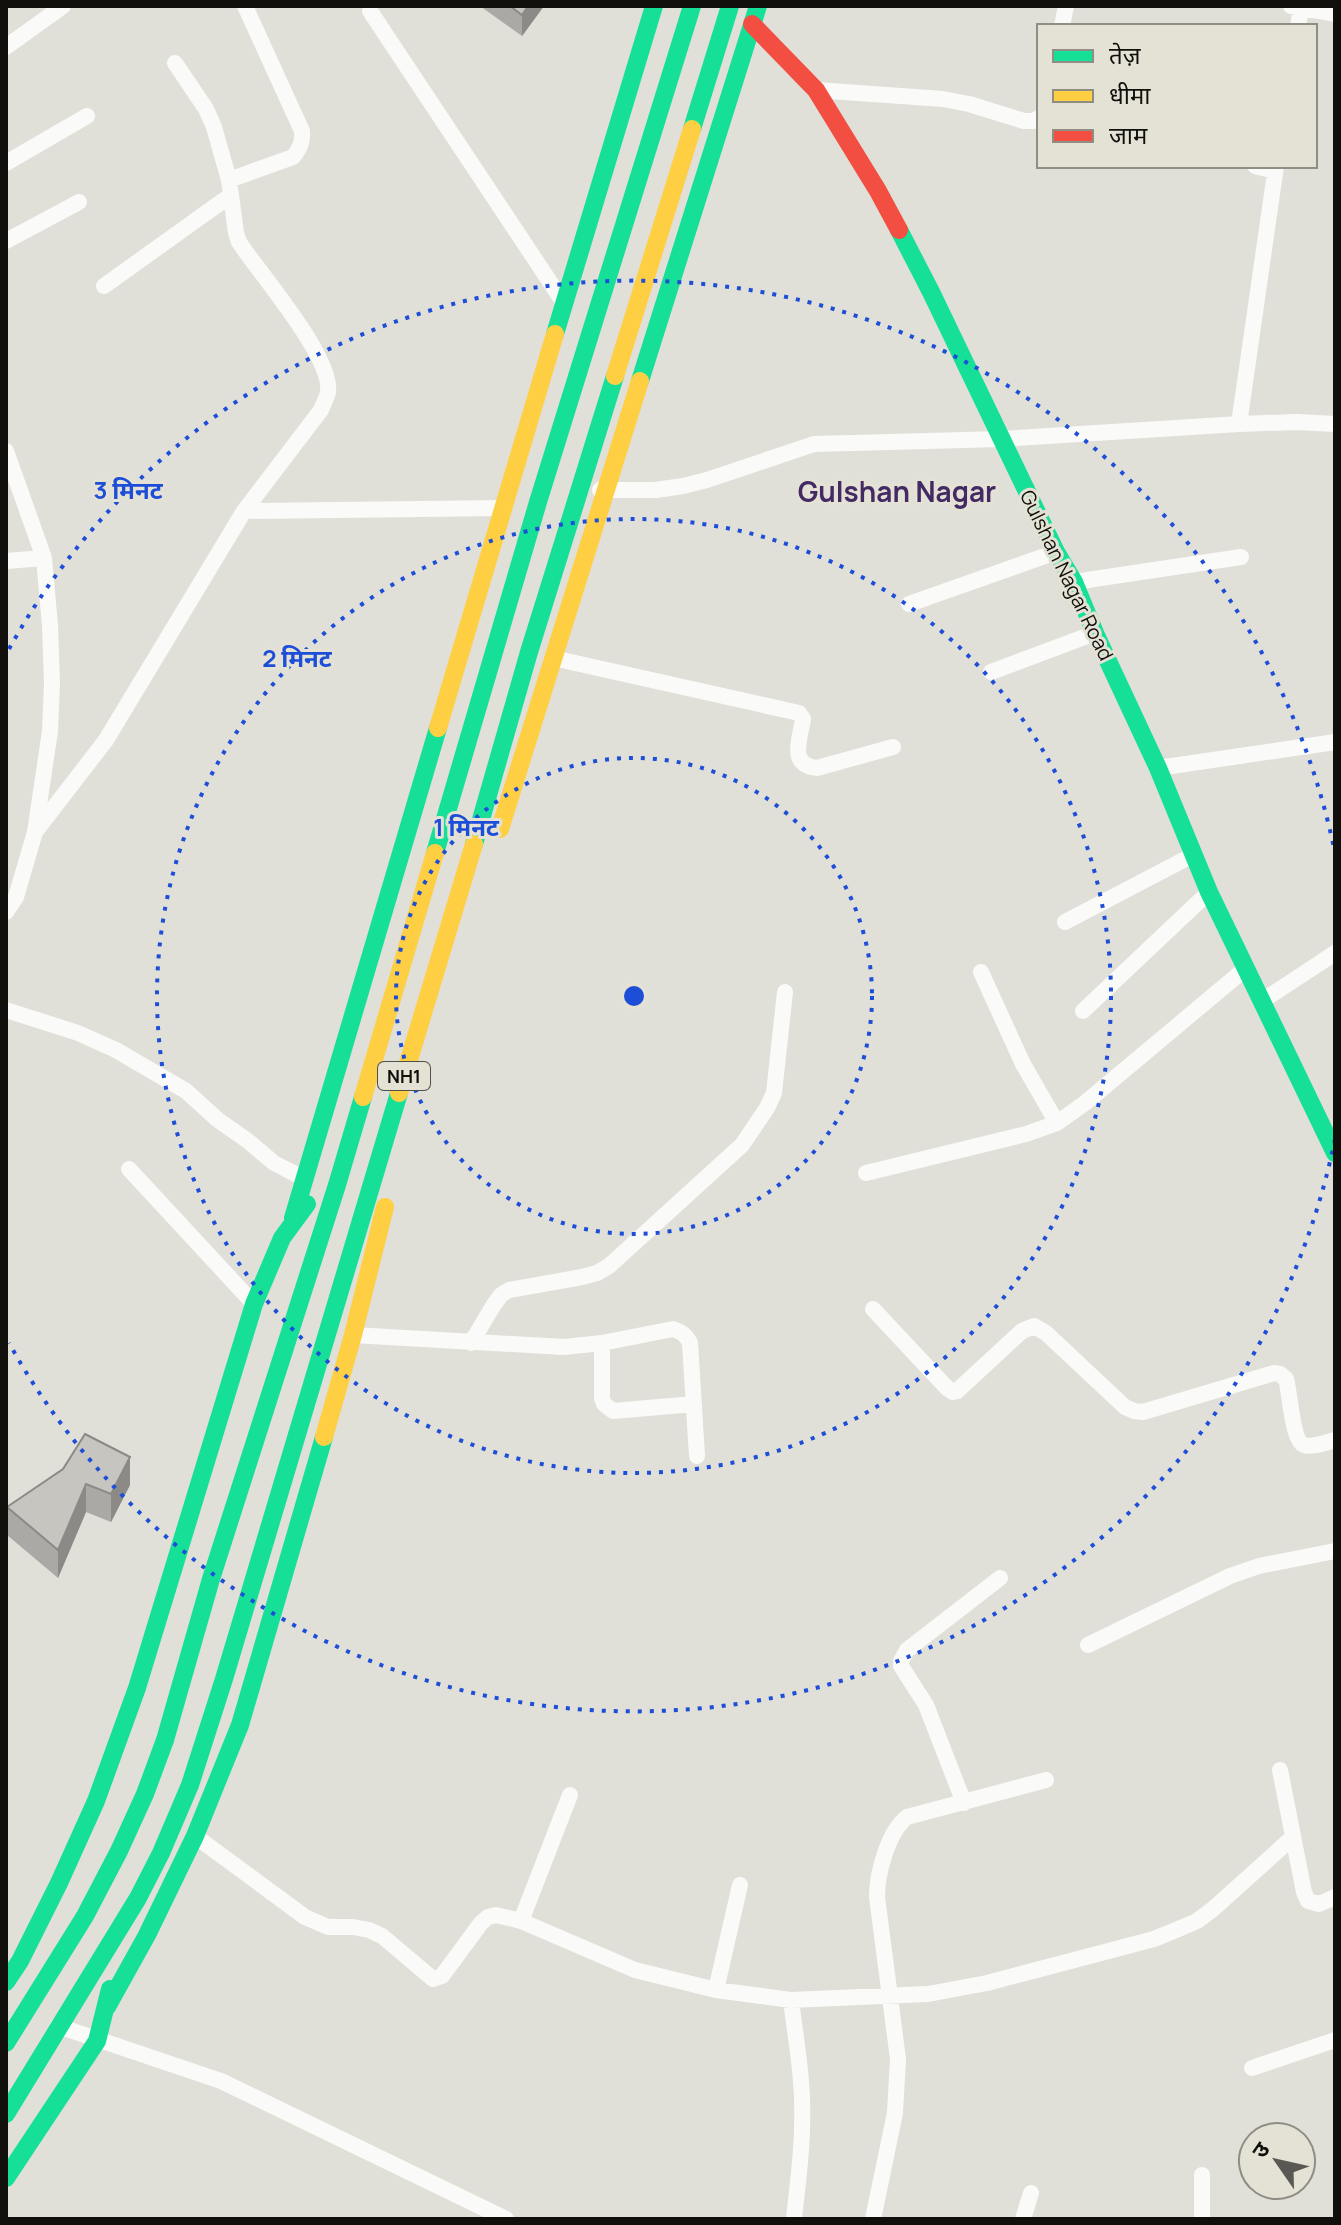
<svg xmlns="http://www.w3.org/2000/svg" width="1341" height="2225" font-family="Manrope,'Noto Sans Devanagari',sans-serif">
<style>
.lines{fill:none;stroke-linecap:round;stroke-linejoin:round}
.street{stroke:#fafaf9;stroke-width:16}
.fast{stroke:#16e098;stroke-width:18}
.slow{stroke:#ffcf43;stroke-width:18}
.jam{stroke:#f24e42;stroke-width:18}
.wall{fill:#aba9a5}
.shaded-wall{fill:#8b8a86}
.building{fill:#c7c5c0;stroke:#8b8a86;stroke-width:2}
.ring{fill:none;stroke:#1d4ed8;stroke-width:4;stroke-dasharray:4 8}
.labels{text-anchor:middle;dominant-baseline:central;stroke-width:6;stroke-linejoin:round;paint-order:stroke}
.shield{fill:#e4e1d5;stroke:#504e48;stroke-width:2}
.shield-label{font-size:18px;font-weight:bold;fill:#100f0b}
.street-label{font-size:20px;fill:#100f0b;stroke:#e4e1d5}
.district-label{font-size:28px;font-weight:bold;fill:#432a64;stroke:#e4e1d5}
.centre{fill:#1d4ed8;stroke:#e4e1d5;stroke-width:4}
.ring-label{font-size:24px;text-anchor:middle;font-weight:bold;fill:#1d4ed8;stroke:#e4e1d5;stroke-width:6;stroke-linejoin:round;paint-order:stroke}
</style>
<rect width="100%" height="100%" fill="#e0dfd8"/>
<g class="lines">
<path class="street" d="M 1291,6 L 1335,14
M 370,11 L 564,303
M 1062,26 L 1066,6
M 1298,26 L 1301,8
M 6,47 L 63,6
M 816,90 L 943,99 L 969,104 L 1024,121 L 1033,121 L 1039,118
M 6,163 L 87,116
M 1255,166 L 1275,171
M 229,180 L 293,157 C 300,148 303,142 302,131 L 245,6
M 6,241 L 79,202
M 104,286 L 231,195
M 1239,424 L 1276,166
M 6,451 L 44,558 L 50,626 L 52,683 L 50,731 L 35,832 L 16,897 L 6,912
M 600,490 L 656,490 L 683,486 L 707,480 L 814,444 L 1001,439 L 1239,424 L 1297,422 L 1335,424
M 244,511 L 503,508
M 6,561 L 44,558
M 1074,582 L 1241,557
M 909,604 L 1056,552
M 553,658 L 799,713 L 803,719 C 800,740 788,765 817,768 L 893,747
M 991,672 L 1095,633
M 1158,768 L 1335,742
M 35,832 L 106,740 L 244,511 L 321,410 C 323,404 327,398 328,392 C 333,357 259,273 239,242 L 236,233 L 229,180 L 214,127 L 206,109 L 175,63
M 1065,922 L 1193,855
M 981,972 L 1023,1064 L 1057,1123
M 1262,1001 L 1335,953
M 6,1010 L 78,1033 L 116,1050 L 186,1091 L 218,1120 L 248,1141 L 274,1163 L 305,1179
M 1083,1011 L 1209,892
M 129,1169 L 254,1304
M 866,1173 L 1026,1134 L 1057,1123 L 1085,1103 L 1245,969
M 873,1309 L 947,1388 L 953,1392 L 957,1391 L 1022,1331 L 1034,1326 L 1046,1333 L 1125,1407 L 1134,1411 L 1143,1412 L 1274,1373 L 1280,1374 L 1286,1379 C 1290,1392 1292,1441 1304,1445 C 1312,1448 1327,1442 1335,1440
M 353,1335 L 564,1347 L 602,1343 L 673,1329 C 682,1332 686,1335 690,1343 L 697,1456
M 471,1343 L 493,1306 L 501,1295 L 509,1290 L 582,1277 L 597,1273 L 609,1266 L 742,1145 L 767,1108 L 774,1093 L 785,992
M 602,1343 L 602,1398 L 604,1404 L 613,1411 L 694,1404
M 1088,1645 L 1230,1576 L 1259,1566 L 1335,1551
M 1280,1770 L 1304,1892 L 1308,1901 L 1319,1904 L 1335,1897
M 964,1803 L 926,1705 L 901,1666 L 901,1661 L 907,1650 L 1000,1578
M 195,1836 L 305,1917 L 328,1927 L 353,1927 L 369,1930 L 382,1936 L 433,1979 L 442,1976 L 481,1923 L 488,1917 L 496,1915 L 521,1921 L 635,1970 L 716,1990 L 791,2000 L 928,1994 L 987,1983 L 1154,1939 L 1176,1930 L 1197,1921 L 1213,1909 L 1293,1837
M 521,1921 L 570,1795
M 716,1990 L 740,1885
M 791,2000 C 796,2041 804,2083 802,2125 C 802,2156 797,2188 794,2219
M 58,2026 L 221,2081 L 506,2219
M 1252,2068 L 1335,2040
M 873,2219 L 895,2113 L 898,2059 L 877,1897 C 877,1873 888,1832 907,1817 L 1046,1780
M 1023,2219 L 1031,2193
M 1202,2219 L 1202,2175"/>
<path class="fast" d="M 692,129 L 730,6
M 899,230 L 931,292 L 1056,552 L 1074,582 L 1095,633 L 1158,768 L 1209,892 L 1335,1153
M 555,334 L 654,6
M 640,381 L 758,6
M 474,844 L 529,652 L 615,376
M 435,853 L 538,502 L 692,6
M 293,1218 L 438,728
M 6,1982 L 20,1961 L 59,1883 L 96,1801 L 137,1688 L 254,1304 L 282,1238 L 307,1204
M 107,2007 L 147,1935 L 195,1836 L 240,1725 L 324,1437
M 6,2043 L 85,1916 L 119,1851 L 145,1794 L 165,1740 L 211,1579 L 337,1185 L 363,1097
M 6,2114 L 138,1898 L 161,1853 L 190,1785 L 224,1679 L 399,1093
M 6,2178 L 97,2041 L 110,1989"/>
<path class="slow" d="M 615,376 L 692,129
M 438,728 L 555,334
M 500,829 L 640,381
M 399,1093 L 474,844
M 363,1097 L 435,853
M 324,1437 L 353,1335 L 385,1207"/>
<path class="jam" d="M 752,24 L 816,90 L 878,191 L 899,230"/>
</g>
<path class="wall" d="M 480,6 L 544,6 L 522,36 Z
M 63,1469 L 130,1485 L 111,1522 L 86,1512 L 58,1578 L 7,1535 L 7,1507 Z"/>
<path class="shaded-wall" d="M 528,6 L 544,6 L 522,36 L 522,15 Z
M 130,1457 L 130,1485 L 111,1522 L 111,1494 Z
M 86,1484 L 86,1512 L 58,1578 L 58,1550 Z"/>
<path class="building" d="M 510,6 L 528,6 L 522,15 Z
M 85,1434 L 130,1457 L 111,1494 L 86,1484 L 58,1550 L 7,1507 L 63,1469 Z"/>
<g class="ring">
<circle cx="634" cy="996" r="238"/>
<circle cx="634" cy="996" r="477"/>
<path d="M1335 1139A715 715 0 0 1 9 1343M9 649A715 715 0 0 1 1335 853"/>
</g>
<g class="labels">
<rect class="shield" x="378" y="1062" width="52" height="28" rx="6"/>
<g class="shield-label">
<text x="404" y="1076">NH1</text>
</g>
<g class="street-label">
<text transform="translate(1067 575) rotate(64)">Gulshan Nagar Road</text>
</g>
<g class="district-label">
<text x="897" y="491">Gulshan Nagar</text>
</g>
</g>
<circle cx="634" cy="996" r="12" class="centre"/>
<g class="ring-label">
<text x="128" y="499">3 मिनट</text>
<text x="297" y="667">2 मिनट</text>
<text x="466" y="836">1 मिनट</text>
</g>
<rect width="1341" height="2225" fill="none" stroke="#100f0b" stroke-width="16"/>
<rect x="1037" y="24" width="280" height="144" fill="#e4e1d5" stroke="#8f8d84" stroke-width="2"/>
<rect x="1053" y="50" width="40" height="12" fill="#16e098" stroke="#8f8d84" stroke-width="2"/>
<text x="1109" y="64" font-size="24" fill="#100f0b">तेज़</text>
<rect x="1053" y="90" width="40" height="12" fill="#ffcf43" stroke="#8f8d84" stroke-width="2"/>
<text x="1109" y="104" font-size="24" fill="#100f0b">धीमा</text>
<rect x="1053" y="130" width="40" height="12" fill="#f24e42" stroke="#8f8d84" stroke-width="2"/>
<text x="1109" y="144" font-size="24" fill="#100f0b">जाम</text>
<g transform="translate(1277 2161) rotate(304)"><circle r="38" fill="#e4e1d5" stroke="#8f8d84" stroke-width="2"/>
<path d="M0-6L14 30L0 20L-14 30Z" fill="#595853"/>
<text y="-12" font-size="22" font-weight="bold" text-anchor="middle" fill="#100f0b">उ</text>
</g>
</svg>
